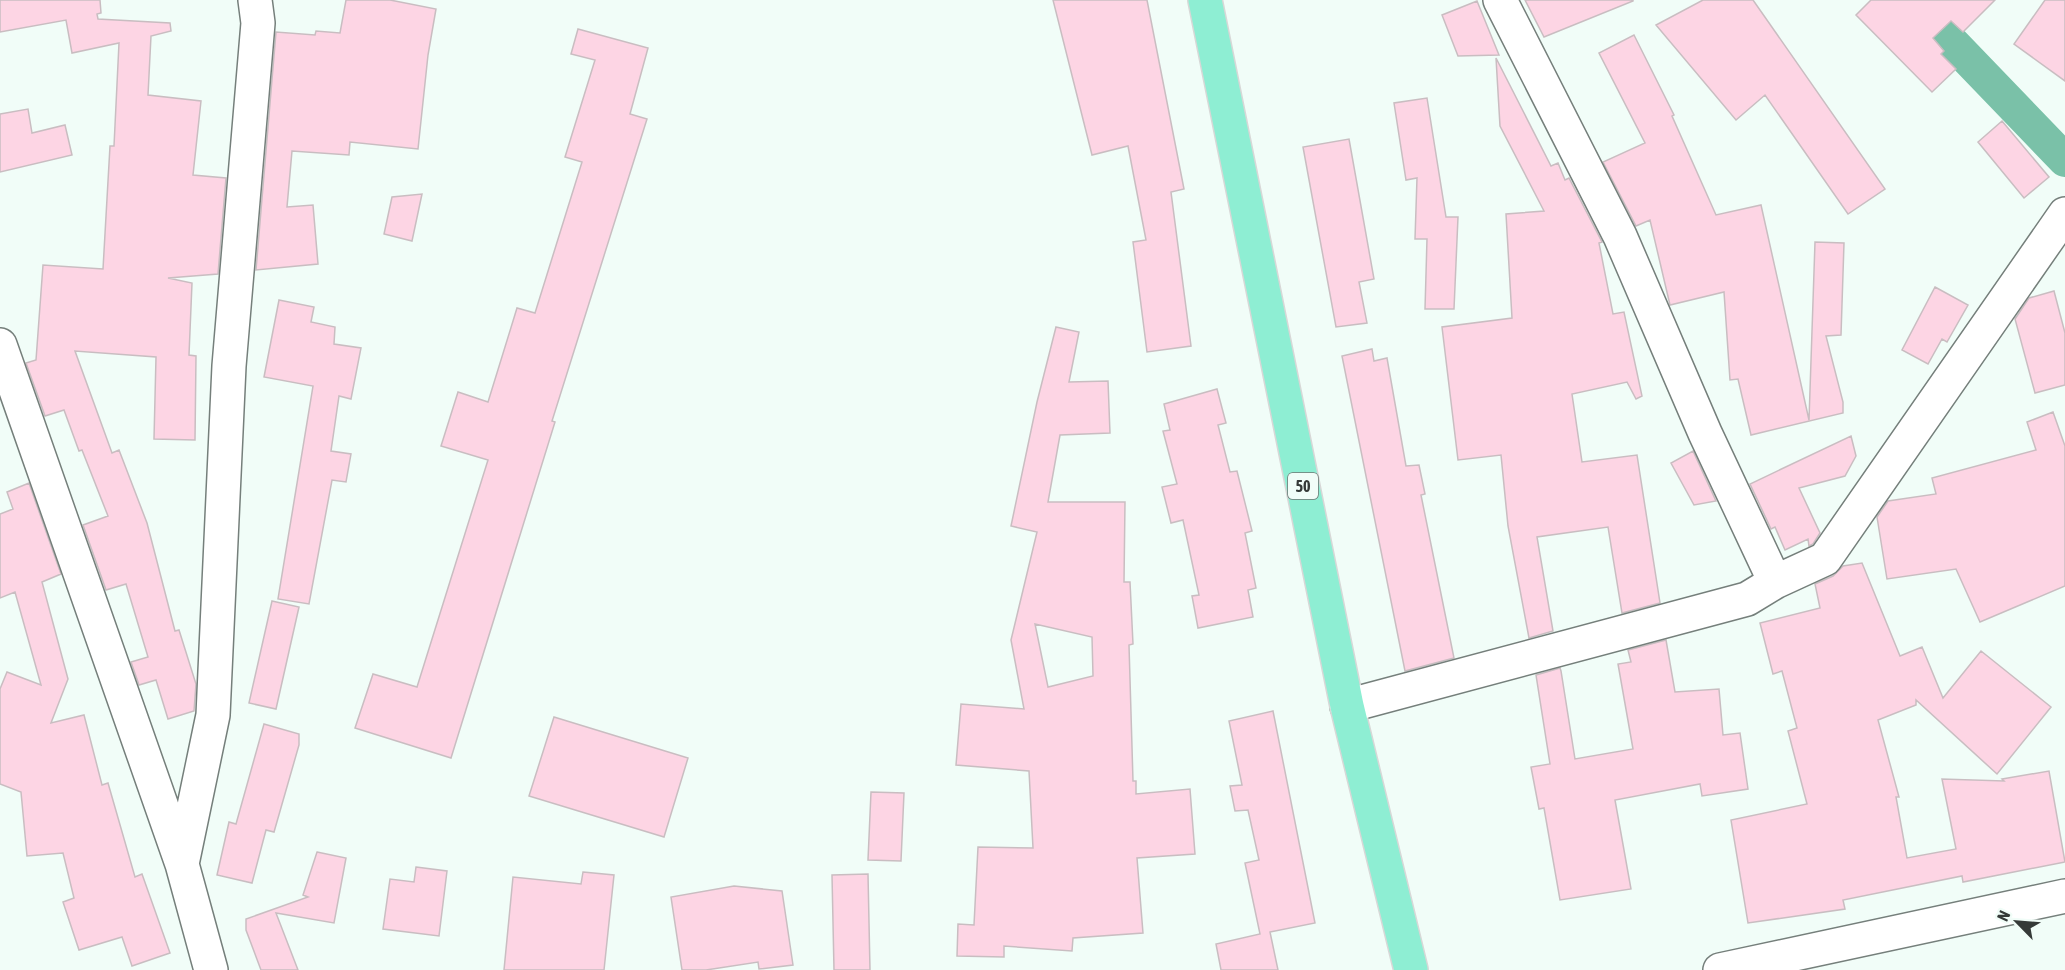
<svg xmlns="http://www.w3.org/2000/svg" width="2065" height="970" font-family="'Asap Condensed',sans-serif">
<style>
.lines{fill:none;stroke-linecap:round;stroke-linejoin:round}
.canal{stroke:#7ac1a8;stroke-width:34}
.building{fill:#fdd5e4;stroke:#c9bdc1;stroke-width:1.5;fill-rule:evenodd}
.minor-casing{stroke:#757f7b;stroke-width:36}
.secondary-casing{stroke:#757f7b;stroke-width:36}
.primary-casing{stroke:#d7d8d7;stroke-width:36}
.minor{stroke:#fff;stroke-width:33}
.secondary{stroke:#fff;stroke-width:33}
.primary{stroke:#8eeed3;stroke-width:33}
.labels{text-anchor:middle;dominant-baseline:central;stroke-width:4.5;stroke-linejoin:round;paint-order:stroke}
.shield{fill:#f1fdf8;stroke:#6d7472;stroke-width:1.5}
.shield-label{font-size:16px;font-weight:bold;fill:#353a38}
</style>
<rect width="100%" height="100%" fill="#f1fdf8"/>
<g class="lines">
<path class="canal" d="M 1911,0 L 2065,160"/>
</g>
<path class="building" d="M 0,0 L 100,0 L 101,13 L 97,14 L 98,19 L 170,23 L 171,31 L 151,36 L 148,95 L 201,101 L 193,175 L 226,178 L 218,274 L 168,278 L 192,283 L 189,355 L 196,356 L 195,440 L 154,439 L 156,357 L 75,351 L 112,453 L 119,450 L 147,523 L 175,631 L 179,630 L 196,684 L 194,711 L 168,719 L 156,680 L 139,685 L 131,662 L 148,657 L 126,584 L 106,590 L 83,525 L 108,516 L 82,450 L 79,451 L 64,410 L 45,416 L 26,363 L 36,360 L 43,265 L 103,269 L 110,146 L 114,146 L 119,43 L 72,53 L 66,20 L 0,32 Z
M 346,0 L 390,0 L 436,9 L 428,55 L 418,149 L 350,142 L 349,155 L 292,151 L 287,207 L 313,205 L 318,264 L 256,270 L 276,32 L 315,35 L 316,31 L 340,33 Z
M 1053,0 L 1147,0 L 1184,189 L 1171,192 L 1191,346 L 1147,352 L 1133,242 L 1146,240 L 1128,146 L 1092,155 Z
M 1525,0 L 1633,0 L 1633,1 L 1544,37 Z
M 1703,0 L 1753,0 L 1885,189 L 1848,214 L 1765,95 L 1736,120 L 1656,25 Z
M 1871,0 L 1995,0 L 1963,32 L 1951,21 L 1933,38 L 1944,51 L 1941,54 L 1956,69 L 1932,92 L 1856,15 Z
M 2045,0 L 2065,0 L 2065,81 L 2014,44 Z
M 1477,1 L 1499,55 L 1458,56 L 1442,15 Z
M 578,29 L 648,48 L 630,114 L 647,119 L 552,421 L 555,422 L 451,758 L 355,728 L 373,674 L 417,687 L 488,460 L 441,446 L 458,392 L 488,402 L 517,308 L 535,313 L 582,162 L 565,157 L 595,60 L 571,54 Z
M 1634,35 L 1674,115 L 1672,116 L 1716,215 L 1761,205 L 1809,420 L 1815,242 L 1844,243 L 1841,335 L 1826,336 L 1843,402 L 1843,413 L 1751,435 L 1738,379 L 1730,380 L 1724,292 L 1670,305 L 1650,220 L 1636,226 L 1603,162 L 1645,143 L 1599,53 Z
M 1496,58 L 1551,166 L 1558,163 L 1565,180 L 1569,178 L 1602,242 L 1599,243 L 1613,314 L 1624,312 L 1642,396 L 1636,399 L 1627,382 L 1572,394 L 1582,462 L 1637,455 L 1660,603 L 1622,613 L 1608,527 L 1537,537 L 1553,631 L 1529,638 L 1508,526 L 1501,455 L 1458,460 L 1442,327 L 1512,318 L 1506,214 L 1544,211 L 1500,126 Z
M 1427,98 L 1446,217 L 1458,217 L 1454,309 L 1425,309 L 1427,239 L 1415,239 L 1417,178 L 1406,180 L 1394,103 Z
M 28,109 L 32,133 L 65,125 L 72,155 L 0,172 L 0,114 Z
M 2002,121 L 2049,177 L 2024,198 L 1978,142 Z
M 1349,139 L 1374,279 L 1359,282 L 1367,323 L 1336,327 L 1303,147 Z
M 422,194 L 412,241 L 384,234 L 392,197 Z
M 1935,287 L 1968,305 L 1947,342 L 1942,339 L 1928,364 L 1902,350 Z
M 2054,291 L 2065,333 L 2065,385 L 2035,393 L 2015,319 L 2029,298 Z
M 279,300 L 314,307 L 311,322 L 335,327 L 334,344 L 361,348 L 351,399 L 339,396 L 331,451 L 351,454 L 346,482 L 332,480 L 309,604 L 278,599 L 313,386 L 264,377 Z
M 1056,327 L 1079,332 L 1069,382 L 1108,381 L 1110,433 L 1060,435 L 1048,502 L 1125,502 L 1124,582 L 1130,582 L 1133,644 L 1129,645 L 1133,781 L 1136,781 L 1136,794 L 1190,789 L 1195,854 L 1137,858 L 1143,933 L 1073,938 L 1072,951 L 1004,946 L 1004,957 L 957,956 L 958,924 L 974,925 L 978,847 L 1033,848 L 1029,771 L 956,765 L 961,704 L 1024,709 L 1011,640 L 1037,532 L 1011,526 L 1037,402 ZM 1035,624 L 1092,637 L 1093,676 L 1048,687 Z
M 1372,349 L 1374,361 L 1387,358 L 1406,466 L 1419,465 L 1425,494 L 1421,495 L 1454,658 L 1405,671 L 1342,356 Z
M 1217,389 L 1226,423 L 1218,425 L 1230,472 L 1237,471 L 1252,531 L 1245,533 L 1256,588 L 1248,590 L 1253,617 L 1198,628 L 1192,596 L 1199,595 L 1183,520 L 1171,523 L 1162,487 L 1177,484 L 1163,431 L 1170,430 L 1164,404 Z
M 2053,412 L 2065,446 L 2065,586 L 1980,622 L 1956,569 L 1887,579 L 1877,517 L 1888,501 L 1936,494 L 1932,478 L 2036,450 L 2027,422 Z
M 1851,436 L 1856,456 L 1845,476 L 1799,488 L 1820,533 L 1813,544 L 1809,546 L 1808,539 L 1785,550 L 1775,527 L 1771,529 L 1750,484 Z
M 1693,451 L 1716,501 L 1694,505 L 1671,463 Z
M 29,483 L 61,574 L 42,582 L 68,679 L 51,723 L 84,715 L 102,785 L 108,783 L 135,877 L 142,874 L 170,953 L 132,966 L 122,937 L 79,950 L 63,902 L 74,898 L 63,853 L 27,856 L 21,792 L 0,784 L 0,689 L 7,672 L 41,685 L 15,592 L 0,598 L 0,514 L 13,509 L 7,492 Z
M 1862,563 L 1900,656 L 1922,647 L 1943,698 L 1981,651 L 2051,707 L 1997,774 L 1916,700 L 1916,705 L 1878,720 L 1899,797 L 1896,797 L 1907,858 L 1956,849 L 1942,779 L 2004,781 L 2002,779 L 2049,771 L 2065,862 L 1963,882 L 1962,876 L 1843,900 L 1845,909 L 1748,923 L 1731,820 L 1807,804 L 1788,731 L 1797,728 L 1782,671 L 1773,674 L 1760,623 L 1820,608 L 1815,584 L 1833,576 L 1843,566 Z
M 272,601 L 299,607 L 276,709 L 249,703 Z
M 1666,640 L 1675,692 L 1719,689 L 1723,735 L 1740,733 L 1748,789 L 1702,796 L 1700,784 L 1615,800 L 1631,889 L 1560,900 L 1544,808 L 1539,809 L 1531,767 L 1550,764 L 1536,675 L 1560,668 L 1561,671 L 1575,759 L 1633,749 L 1618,664 L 1631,662 L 1628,650 Z
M 1273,711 L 1315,923 L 1270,932 L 1278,970 L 1221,970 L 1216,944 L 1260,934 L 1245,863 L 1259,860 L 1248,810 L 1235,811 L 1230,786 L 1242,785 L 1229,721 Z
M 554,717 L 688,758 L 664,837 L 529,796 Z
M 264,724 L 299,734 L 299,745 L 274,832 L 266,830 L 252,883 L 217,875 L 229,822 L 236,824 Z
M 871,792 L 904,793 L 901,861 L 868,860 Z
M 317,852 L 346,858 L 334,923 L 276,913 L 298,970 L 261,970 L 246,930 L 246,919 L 308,897 L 303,895 Z
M 416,867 L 447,871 L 439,936 L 383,929 L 390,879 L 414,882 Z
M 583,872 L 614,875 L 604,970 L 504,970 L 513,877 L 581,884 Z
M 868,874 L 870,970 L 834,970 L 832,875 Z
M 734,886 L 782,891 L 793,965 L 759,969 L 758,962 L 706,970 L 682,970 L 671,897 Z"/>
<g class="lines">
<g class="minor-casing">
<path id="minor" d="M 1500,0 L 1620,236 L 1705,433 L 1775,582
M 0,345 L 182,864 L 211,970
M 1347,706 L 1747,599 L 1775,582 L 1825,559 L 2065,214
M 182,864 L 213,715 L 229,366 L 258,23 L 255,0"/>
</g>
<g class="secondary-casing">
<path id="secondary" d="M 1720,970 L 2065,896"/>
</g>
<g class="primary-casing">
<path id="primary" d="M 1205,0 L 1347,706 L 1411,970"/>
</g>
<use href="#minor" class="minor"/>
<use href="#secondary" class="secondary"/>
<use href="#primary" class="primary"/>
</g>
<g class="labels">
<rect class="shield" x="1288" y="473" width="30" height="26" rx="4.5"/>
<g class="shield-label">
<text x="1303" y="486">50</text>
</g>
</g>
<g transform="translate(2017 922) rotate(295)" stroke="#f1fdf8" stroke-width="4.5" paint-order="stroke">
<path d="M0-4.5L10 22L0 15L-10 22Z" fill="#353a38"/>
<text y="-9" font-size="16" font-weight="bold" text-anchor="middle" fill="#353a38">N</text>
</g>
</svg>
